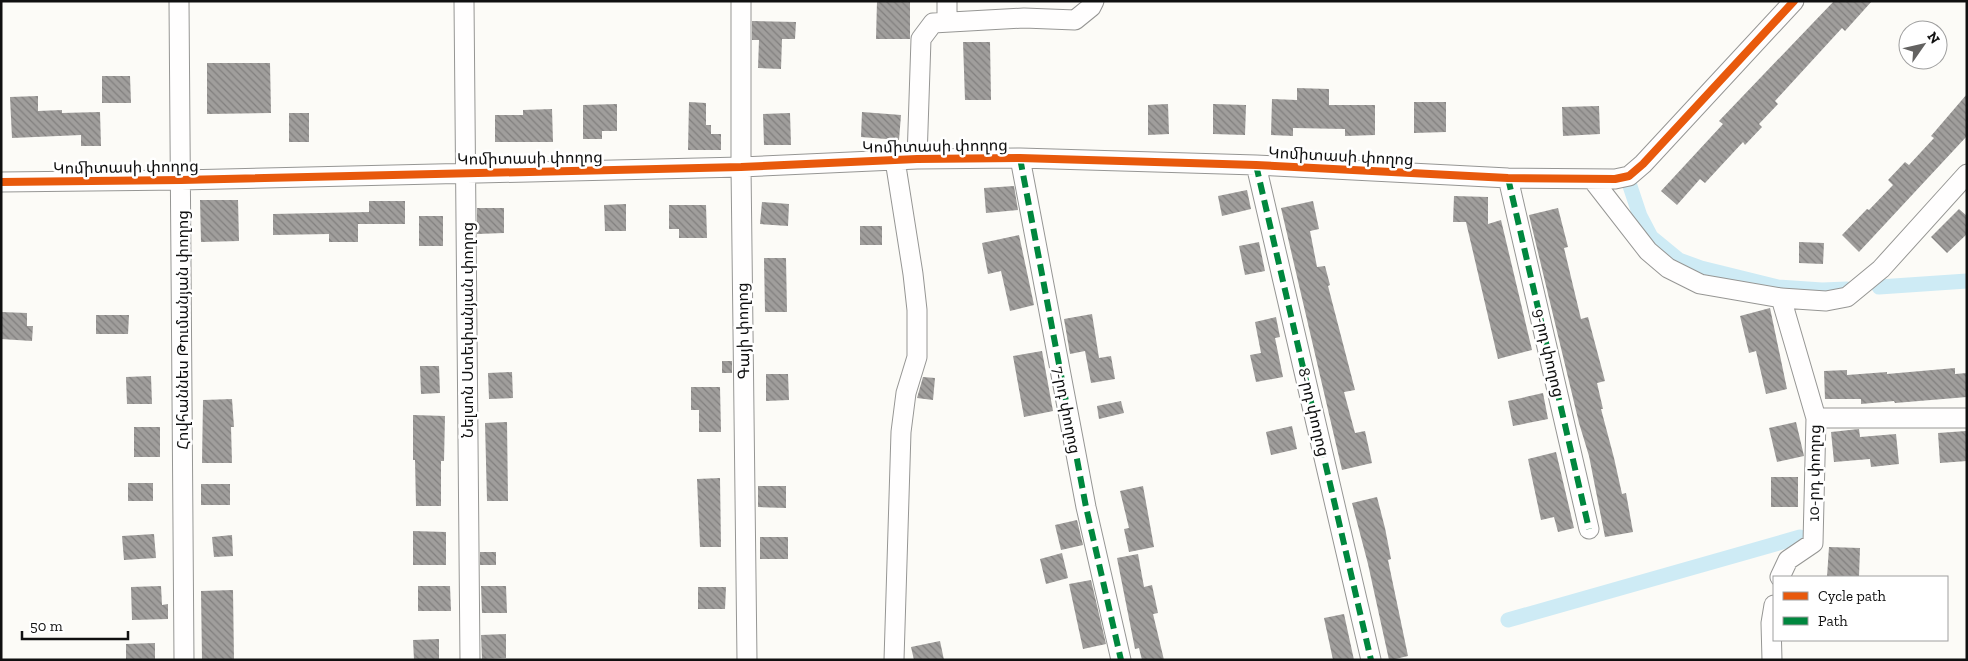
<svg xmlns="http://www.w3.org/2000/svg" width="1968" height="661" font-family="'Zilla Slab','Noto Sans Armenian',serif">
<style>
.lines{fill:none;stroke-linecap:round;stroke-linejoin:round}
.canal{stroke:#ceebf5;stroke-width:15}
.building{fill:url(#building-back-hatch)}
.minor-casing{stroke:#969694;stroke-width:21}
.minor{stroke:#fffefe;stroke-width:19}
.quiet{stroke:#00873e;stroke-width:6;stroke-dasharray:12 6;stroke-linecap:butt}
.cycleway-casing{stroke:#fff;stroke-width:11}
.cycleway{stroke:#e8590c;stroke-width:8}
.labels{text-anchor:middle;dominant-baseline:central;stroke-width:5;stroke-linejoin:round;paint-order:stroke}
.street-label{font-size:16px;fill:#101010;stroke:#fff}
</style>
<defs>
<pattern id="building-back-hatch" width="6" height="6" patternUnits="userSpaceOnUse" patternTransform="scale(1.25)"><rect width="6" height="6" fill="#a09e9c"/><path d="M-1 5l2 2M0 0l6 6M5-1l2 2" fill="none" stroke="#817f7e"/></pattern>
</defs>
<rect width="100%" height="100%" fill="#fcfbf7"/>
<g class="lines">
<path class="canal" d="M 1630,186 L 1640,216 L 1651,237 L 1679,260 L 1701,268 L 1778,287 L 1822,290 L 1847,289
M 1879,287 L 1967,281
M 1508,620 L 1800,537"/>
</g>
<path class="building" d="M 877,1 L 910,1 L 910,39 L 876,39 Z
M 1834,1 L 1872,1 L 1845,31 L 1842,28 L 1775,101 L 1778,104 L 1759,124 L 1762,127 L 1745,145 L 1743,142 L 1705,183 L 1700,179 L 1677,205 L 1661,191 L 1723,124 L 1719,121 Z
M 752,21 L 796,22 L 795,39 L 782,39 L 781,69 L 758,68 L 759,40 L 752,40 Z
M 963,42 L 990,42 L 991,100 L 965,100 Z
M 207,63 L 270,63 L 271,113 L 207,114 Z
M 102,76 L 130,76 L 131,103 L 102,103 Z
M 1297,88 L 1329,89 L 1329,105 L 1375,105 L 1375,135 L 1345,136 L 1345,129 L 1293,128 L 1293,136 L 1271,135 L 1272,99 L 1297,100 Z
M 1967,94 L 1967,136 L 1859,252 L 1842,235 L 1867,209 L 1869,210 L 1893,185 L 1888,180 L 1905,162 L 1909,165 L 1934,138 L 1931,136 Z
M 38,96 L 38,111 L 62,110 L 62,113 L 100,112 L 101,146 L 81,146 L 81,135 L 12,138 L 10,97 Z
M 689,102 L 706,103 L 706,125 L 711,125 L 711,134 L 721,134 L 721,150 L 688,150 Z
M 1414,102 L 1446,102 L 1446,132 L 1414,133 Z
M 617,104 L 617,131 L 602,131 L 602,139 L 583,139 L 583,105 Z
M 1168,104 L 1169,134 L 1148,135 L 1148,105 Z
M 1213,104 L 1246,105 L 1245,135 L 1213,134 Z
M 1599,106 L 1600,134 L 1563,136 L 1562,107 Z
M 552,109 L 553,142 L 495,142 L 495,115 L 523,115 L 523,110 Z
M 862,112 L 901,115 L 899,140 L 861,137 Z
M 289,113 L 309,113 L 309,142 L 289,142 Z
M 790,113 L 791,145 L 764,145 L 763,114 Z
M 1014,186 L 1018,210 L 986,213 L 984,188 Z
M 1247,190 L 1251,209 L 1222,216 L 1218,196 Z
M 1454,196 L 1488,197 L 1488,224 L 1501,220 L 1532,350 L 1498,359 L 1466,222 L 1453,222 Z
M 200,200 L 238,200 L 239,241 L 201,242 Z
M 369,201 L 405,201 L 405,224 L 358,224 L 358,242 L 329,242 L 329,234 L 273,235 L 273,214 L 369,212 Z
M 1313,201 L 1319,229 L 1310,231 L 1317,267 L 1325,266 L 1330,285 L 1328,286 L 1355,390 L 1344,392 L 1355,433 L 1365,431 L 1372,463 L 1342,470 L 1281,208 Z
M 762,202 L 789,204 L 788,226 L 760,224 Z
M 626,204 L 626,231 L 605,231 L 604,205 Z
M 669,205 L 706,205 L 707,238 L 679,238 L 679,229 L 669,229 Z
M 477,208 L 504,208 L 504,233 L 477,234 Z
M 1558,208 L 1568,247 L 1564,248 L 1581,319 L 1588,317 L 1605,381 L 1597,383 L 1603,409 L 1601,409 L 1614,458 L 1622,494 L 1626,493 L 1633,532 L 1605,537 L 1589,456 L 1579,423 L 1529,215 Z
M 1959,209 L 1967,216 L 1967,234 L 1947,253 L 1931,237 Z
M 419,216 L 443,216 L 443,246 L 419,246 Z
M 860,226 L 882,226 L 882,245 L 860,245 Z
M 1019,235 L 1034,305 L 1010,311 L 1001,271 L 988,274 L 982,243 Z
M 1259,242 L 1265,271 L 1245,275 L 1239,246 Z
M 1799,242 L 1824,243 L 1823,264 L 1799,263 Z
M 764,258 L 786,258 L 787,312 L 765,312 Z
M 1770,308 L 1787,389 L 1766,394 L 1756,351 L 1749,353 L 1740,316 Z
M 1,312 L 27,313 L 27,326 L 33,326 L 32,341 L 1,339 Z
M 1092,314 L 1099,358 L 1111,356 L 1115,379 L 1091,383 L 1085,351 L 1070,354 L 1064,319 Z
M 96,315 L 129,315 L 128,334 L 96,334 Z
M 1276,317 L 1280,337 L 1275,338 L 1283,377 L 1256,382 L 1250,355 L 1261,353 L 1255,322 Z
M 1042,351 L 1053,411 L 1024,417 L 1013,356 Z
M 722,361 L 732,361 L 732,373 L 722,373 Z
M 420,366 L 439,366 L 440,393 L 421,394 Z
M 1955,368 L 1955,374 L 1967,373 L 1967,397 L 1895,403 L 1894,401 L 1861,404 L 1861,399 L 1825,399 L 1824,371 L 1847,370 L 1847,375 L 1887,372 L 1887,374 Z
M 512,372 L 513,398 L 489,399 L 488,373 Z
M 766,374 L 788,374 L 789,400 L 766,401 Z
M 151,376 L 152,404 L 127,404 L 126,377 Z
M 923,377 L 935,378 L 933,400 L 917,398 Z
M 691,387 L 720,387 L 721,432 L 699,432 L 699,410 L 691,410 Z
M 1543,393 L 1548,419 L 1513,426 L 1508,401 Z
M 232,399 L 234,427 L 231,427 L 232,463 L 202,463 L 203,400 Z
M 1121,401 L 1124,413 L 1099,419 L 1097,406 Z
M 413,415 L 445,416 L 444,461 L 441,461 L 441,506 L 416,506 L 415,460 L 413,460 Z
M 507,422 L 508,501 L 487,501 L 485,423 Z
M 1796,422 L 1804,456 L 1777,462 L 1769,428 Z
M 1292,426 L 1297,449 L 1271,455 L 1266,432 Z
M 134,427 L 160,427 L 160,457 L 134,457 Z
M 1859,429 L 1860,437 L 1896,434 L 1899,464 L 1871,467 L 1870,459 L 1834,462 L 1831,432 Z
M 1966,431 L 1967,461 L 1940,463 L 1938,433 Z
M 1556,452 L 1574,528 L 1558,532 L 1554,517 L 1541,520 L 1528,459 Z
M 1771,477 L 1798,477 L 1798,507 L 1771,507 Z
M 720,478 L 721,547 L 700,547 L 697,479 Z
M 128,483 L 153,483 L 153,501 L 128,501 Z
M 201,484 L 230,484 L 230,505 L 201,505 Z
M 758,486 L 786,486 L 786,508 L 758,507 Z
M 1143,486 L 1154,547 L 1129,552 L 1124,529 L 1129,528 L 1120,491 Z
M 1377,497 L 1385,528 L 1391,559 L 1388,560 L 1408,656 L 1391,660 L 1389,660 L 1368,564 L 1352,503 Z
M 1077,520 L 1083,545 L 1061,550 L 1055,525 Z
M 413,531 L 446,532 L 446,565 L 413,565 Z
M 154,534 L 156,558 L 124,560 L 122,536 Z
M 232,535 L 233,556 L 214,557 L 212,537 Z
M 760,537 L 788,537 L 788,559 L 760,559 Z
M 1829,547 L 1860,548 L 1859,577 L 1827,577 Z
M 480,552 L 496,552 L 496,565 L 480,565 Z
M 1062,553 L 1068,578 L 1046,584 L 1040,559 Z
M 1138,554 L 1144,587 L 1152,585 L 1158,613 L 1153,614 L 1164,660 L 1142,660 L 1139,648 L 1135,649 L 1117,558 Z
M 1091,580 L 1106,644 L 1083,649 L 1069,584 Z
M 161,586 L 162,605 L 168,604 L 168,619 L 132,620 L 131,587 Z
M 418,586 L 450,586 L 451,611 L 418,611 Z
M 481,586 L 506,586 L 507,613 L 482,613 Z
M 698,587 L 726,587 L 725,609 L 698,609 Z
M 233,590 L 234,660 L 202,660 L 201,591 Z
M 1344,614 L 1354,660 L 1333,660 L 1324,618 Z
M 506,634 L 506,658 L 482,659 L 481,635 Z
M 439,639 L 439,660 L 414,660 L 413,640 Z
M 940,641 L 944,660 L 914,660 L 911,647 Z
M 155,643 L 155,660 L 126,660 L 126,644 Z"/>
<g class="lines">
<g class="minor-casing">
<path id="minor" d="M 179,1 L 184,660
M 464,1 L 470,660
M 741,1 L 741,167 L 747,660
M 947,1 L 947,21
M 1020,158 L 1086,507 L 1121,660
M 917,159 L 921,39 L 933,23 L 1024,18 L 1075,20 L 1091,7 L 1094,1
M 1256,165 L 1371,660
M 1508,178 L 1589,529
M 1592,179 L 1648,251 L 1668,268 L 1700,284 L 1781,298 L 1826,301 L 1847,297 L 1881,269 L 1967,174
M 1,182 L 181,180 L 741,167 L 917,159 L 1020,158 L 1256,165 L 1508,178 L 1615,179 L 1629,176 L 1643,164 L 1794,1
M 1816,418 L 1967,418
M 1780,577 L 1788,560 L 1813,543 L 1816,418 L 1781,298
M 894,660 L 901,432 L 906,393 L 917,357 L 917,310 L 913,274 L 895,160
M 1772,660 L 1771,623 L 1774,605"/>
</g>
<use href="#minor" class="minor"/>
<path class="quiet" d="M 1020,158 L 1086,507 L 1121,660
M 1256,165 L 1371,660
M 1508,178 L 1589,529"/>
<g class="cycleway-casing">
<path id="cycleway" d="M 1,182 L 181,180 L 741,167 L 917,159 L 1020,158 L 1256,165 L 1508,178 L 1615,179 L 1629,176 L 1643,164 L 1794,1"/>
</g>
<use href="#cycleway" class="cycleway"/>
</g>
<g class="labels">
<g class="street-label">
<text transform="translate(935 146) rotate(-1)">Կոմիտասի փողոց</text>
<text transform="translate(1341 156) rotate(3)">Կոմիտասի փողոց</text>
<text transform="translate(530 158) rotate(-1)">Կոմիտասի փողոց</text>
<text transform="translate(126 167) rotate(-1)">Կոմիտասի փողոց</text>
<text transform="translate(182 330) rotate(-90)">Հովհաննես Թումանյան փողոց</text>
<text transform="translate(467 330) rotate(-90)">Նելսոն Ստեփանյան փողոց</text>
<text transform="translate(743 331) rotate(-91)">Գայի փողոց</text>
<text transform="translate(1549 353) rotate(77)">9-րդ փողոց</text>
<text transform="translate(1067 410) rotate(79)">7-րդ փողոց</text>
<text transform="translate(1314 412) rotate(77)">8-րդ փողոց</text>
<text transform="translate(1814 473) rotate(-89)">10-րդ փողոց</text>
</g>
</g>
<rect width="1968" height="661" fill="none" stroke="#101010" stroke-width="5"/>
<rect x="1773" y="576" width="175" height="65" fill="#ffffff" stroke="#9f9f9f"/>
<rect x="1783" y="592" width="25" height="8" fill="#e8590c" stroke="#9f9f9f"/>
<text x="1818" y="601" font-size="15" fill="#101010">Cycle path</text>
<rect x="1783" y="617" width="25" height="8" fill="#00873e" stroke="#9f9f9f"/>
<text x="1818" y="626" font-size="15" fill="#101010">Path</text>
<g transform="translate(1923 45) rotate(56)"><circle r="24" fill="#ffffff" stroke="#9f9f9f"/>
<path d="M0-4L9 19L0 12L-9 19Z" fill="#636261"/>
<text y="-8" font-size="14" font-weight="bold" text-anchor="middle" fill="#101010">N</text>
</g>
<path d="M22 631v8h106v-8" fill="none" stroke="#101010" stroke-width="2.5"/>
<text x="30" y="631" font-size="15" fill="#101010" stroke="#ffffff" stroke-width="4" paint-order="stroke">50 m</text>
</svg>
